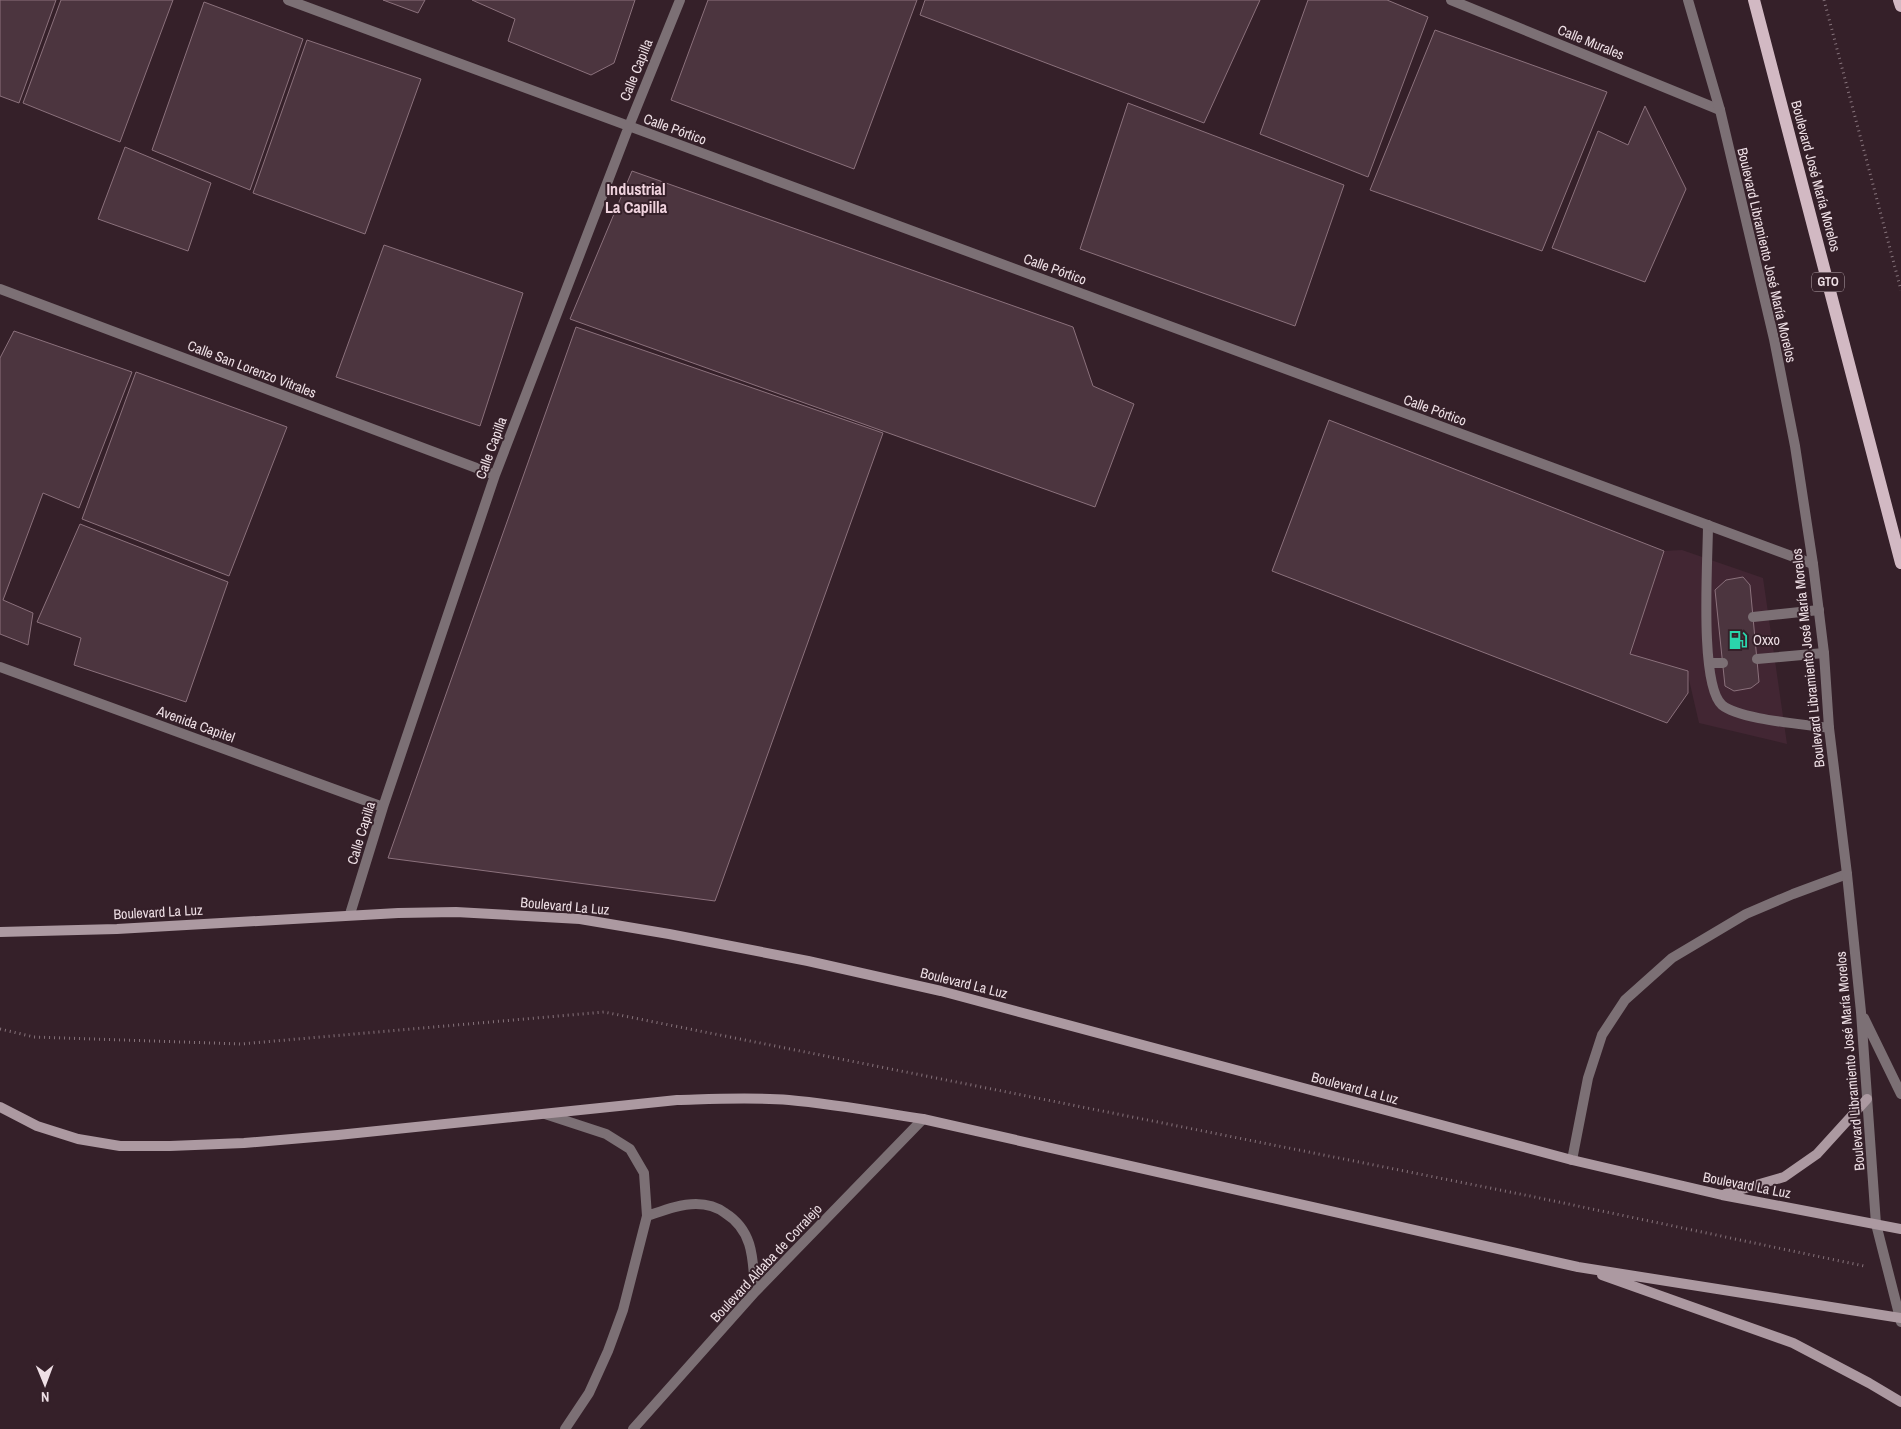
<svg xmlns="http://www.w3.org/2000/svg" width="1901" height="1429" font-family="'Archivo Narrow',sans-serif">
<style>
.built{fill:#422633}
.building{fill:#4c353f;stroke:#8b717c}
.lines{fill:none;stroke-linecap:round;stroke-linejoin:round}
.path{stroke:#86737b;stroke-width:3;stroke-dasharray:1 4;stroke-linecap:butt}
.service{stroke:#7c7075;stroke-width:10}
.minor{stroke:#7c7075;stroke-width:10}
.tertiary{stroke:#7c7075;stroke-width:10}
.secondary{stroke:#ac99a1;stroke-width:10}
.primary{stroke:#d2b9c3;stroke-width:12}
.labels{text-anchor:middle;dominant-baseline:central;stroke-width:4;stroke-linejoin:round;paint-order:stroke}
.shield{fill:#352029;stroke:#b6a6ad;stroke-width:1}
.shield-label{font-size:12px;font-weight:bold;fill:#eedfe5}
.street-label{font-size:14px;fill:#eedfe5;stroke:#352029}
.poi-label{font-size:14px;fill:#eedfe5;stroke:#352029;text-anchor:start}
.quarter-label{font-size:16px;font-weight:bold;fill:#efd2dd;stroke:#352029}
</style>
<rect width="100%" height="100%" fill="#352029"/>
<path class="built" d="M 1682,550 L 1763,578 L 1787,744 L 1699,723 L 1687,671 L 1630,654 L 1664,551 Z"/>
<path class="building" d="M 0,0 L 56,0 L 19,103 L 0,96 Z
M 61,0 L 173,0 L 120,142 L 23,103 Z
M 383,0 L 425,0 L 418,13 Z
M 472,0 L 635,0 L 614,63 L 591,75 L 508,41 L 515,19 Z
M 708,0 L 917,0 L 854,169 L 671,100 Z
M 925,0 L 1260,0 L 1204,123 L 920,15 Z
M 1308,0 L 1387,0 L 1428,17 L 1368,177 L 1260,134 Z
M 204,2 L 303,39 L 250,190 L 152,150 Z
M 1435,30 L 1607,92 L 1542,251 L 1370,190 Z
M 307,40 L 421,79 L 365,234 L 253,193 Z
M 1128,103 L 1344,185 L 1295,326 L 1080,249 Z
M 1645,106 L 1686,189 L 1645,282 L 1552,248 L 1598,131 L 1628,145 Z
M 125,147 L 211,183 L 188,251 L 98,219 Z
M 632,171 L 1073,327 L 1093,386 L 1134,404 L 1095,507 L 570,319 Z
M 384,245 L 523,293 L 480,426 L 336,377 Z
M 576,327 L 883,433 L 715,901 L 388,858 Z
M 14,331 L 132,372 L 79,508 L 43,493 L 3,600 L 33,613 L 28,645 L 0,634 L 0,358 Z
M 136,372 L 287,427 L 229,576 L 82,519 Z
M 1329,420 L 1664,551 L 1630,654 L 1688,671 L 1688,693 L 1667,723 L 1272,571 Z
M 80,524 L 228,582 L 186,702 L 74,665 L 81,638 L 37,622 Z
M 1743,577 L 1750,585 L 1759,682 L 1751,688 L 1734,691 L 1725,686 L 1715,590 L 1726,580 Z"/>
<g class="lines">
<path class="path" d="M 1824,0 L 1901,290
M 0,1029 L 34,1037 L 241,1044 L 604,1012 L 1530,1196 L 1864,1266"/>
<path class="service" d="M 1708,525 C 1708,558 1699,685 1722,705 C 1740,720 1805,724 1829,728
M 1753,617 L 1819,610
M 1757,659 L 1824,653
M 1710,663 L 1723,663
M 1572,1160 L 1588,1078 L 1602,1035 L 1625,1000 L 1672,958 L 1746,914 L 1793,894 L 1847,874"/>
<path class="minor" d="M 288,0 L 1813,564
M 1451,0 L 1720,110
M 0,289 L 495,475
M 0,667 L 383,807
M 350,914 L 383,807 L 495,475 L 629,126 L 680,0
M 545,1114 L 606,1134 L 630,1149 L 644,1173 L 647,1216 L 623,1310 L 608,1351 L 589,1393 L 565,1429
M 647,1216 C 662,1211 679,1204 696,1204 C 706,1204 717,1207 725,1213 C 754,1231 753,1260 755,1292
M 633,1429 L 755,1292 L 923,1119"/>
<path class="tertiary" d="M 1688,0 L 1720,110 L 1774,339 L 1795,446 L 1813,564 L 1824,653 L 1829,728 L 1847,874 L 1861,1012 L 1876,1224 L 1901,1322
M 1864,1018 L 1901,1094"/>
<path class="secondary" d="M 0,932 L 117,929 L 398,913 L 456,912 L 580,919 L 669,934 L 808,961 L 941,991 L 1572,1160 L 1722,1195 L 1901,1229
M 0,1107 L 37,1126 L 78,1139 L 120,1146 L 170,1146 L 244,1143 L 338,1135 L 677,1100 C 714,1099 752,1097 789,1100 C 834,1104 878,1112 923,1119 L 1578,1267 L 1901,1318
M 1725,1194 L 1784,1177 L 1817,1154 L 1867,1099
M 1602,1275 L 1793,1343 L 1869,1383 L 1901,1402"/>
<path class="primary" d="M 1754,0 L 1901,563
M 1899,0 L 1901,6"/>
</g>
<defs>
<g id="fuel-bare" transform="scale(1.5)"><path d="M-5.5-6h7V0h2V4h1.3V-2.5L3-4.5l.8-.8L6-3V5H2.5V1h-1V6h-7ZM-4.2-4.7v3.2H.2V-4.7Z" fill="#2ad5ac" stroke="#352029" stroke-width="2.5" paint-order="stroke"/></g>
</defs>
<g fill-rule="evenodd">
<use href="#fuel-bare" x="1738" y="640"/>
</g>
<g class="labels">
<rect class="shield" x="1812" y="272.5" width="32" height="19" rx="4"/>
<g class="shield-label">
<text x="1828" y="282">GTO</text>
</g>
<g class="street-label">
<text transform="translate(1591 42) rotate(22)">Calle Murales</text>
<text transform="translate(636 70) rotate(-68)">Calle Capilla</text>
<text transform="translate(675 129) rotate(20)">Calle Pórtico</text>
<text transform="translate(1816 176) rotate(75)">Boulevard José María Morelos</text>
<text transform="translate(1767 255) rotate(77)">Boulevard Libramiento José María Morelos</text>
<text transform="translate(1055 269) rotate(20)">Calle Pórtico</text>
<text transform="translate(252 369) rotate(21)">Calle San Lorenzo Vitrales</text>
<text transform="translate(1435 410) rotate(20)">Calle Pórtico</text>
<text transform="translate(491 448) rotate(-70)">Calle Capilla</text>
<text transform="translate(1808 658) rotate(-96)">Boulevard Libramiento José María Morelos</text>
<text transform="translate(196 724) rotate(20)">Avenida Capitel</text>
<text transform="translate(361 833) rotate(-73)">Calle Capilla</text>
<text transform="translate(565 906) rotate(5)">Boulevard La Luz</text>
<text transform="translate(158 912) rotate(-3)">Boulevard La Luz</text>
<text transform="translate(964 983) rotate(14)">Boulevard La Luz</text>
<text transform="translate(1850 1061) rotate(-95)">Boulevard Libramiento José María Morelos</text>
<text transform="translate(1355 1088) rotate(15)">Boulevard La Luz</text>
<text transform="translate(1747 1185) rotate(11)">Boulevard La Luz</text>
<text transform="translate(766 1263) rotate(-47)">Boulevard Aldaba de Corralejo</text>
</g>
<g class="poi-label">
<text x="1753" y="640">Oxxo</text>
</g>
<g class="quarter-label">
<text x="636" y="189">Industrial<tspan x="636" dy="18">La Capilla</tspan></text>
</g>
</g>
<g transform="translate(45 1384) rotate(179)" stroke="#352029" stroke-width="4" paint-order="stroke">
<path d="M0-4L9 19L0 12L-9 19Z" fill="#eedfe5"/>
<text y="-8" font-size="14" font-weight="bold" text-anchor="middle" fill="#eedfe5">N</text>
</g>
</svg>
